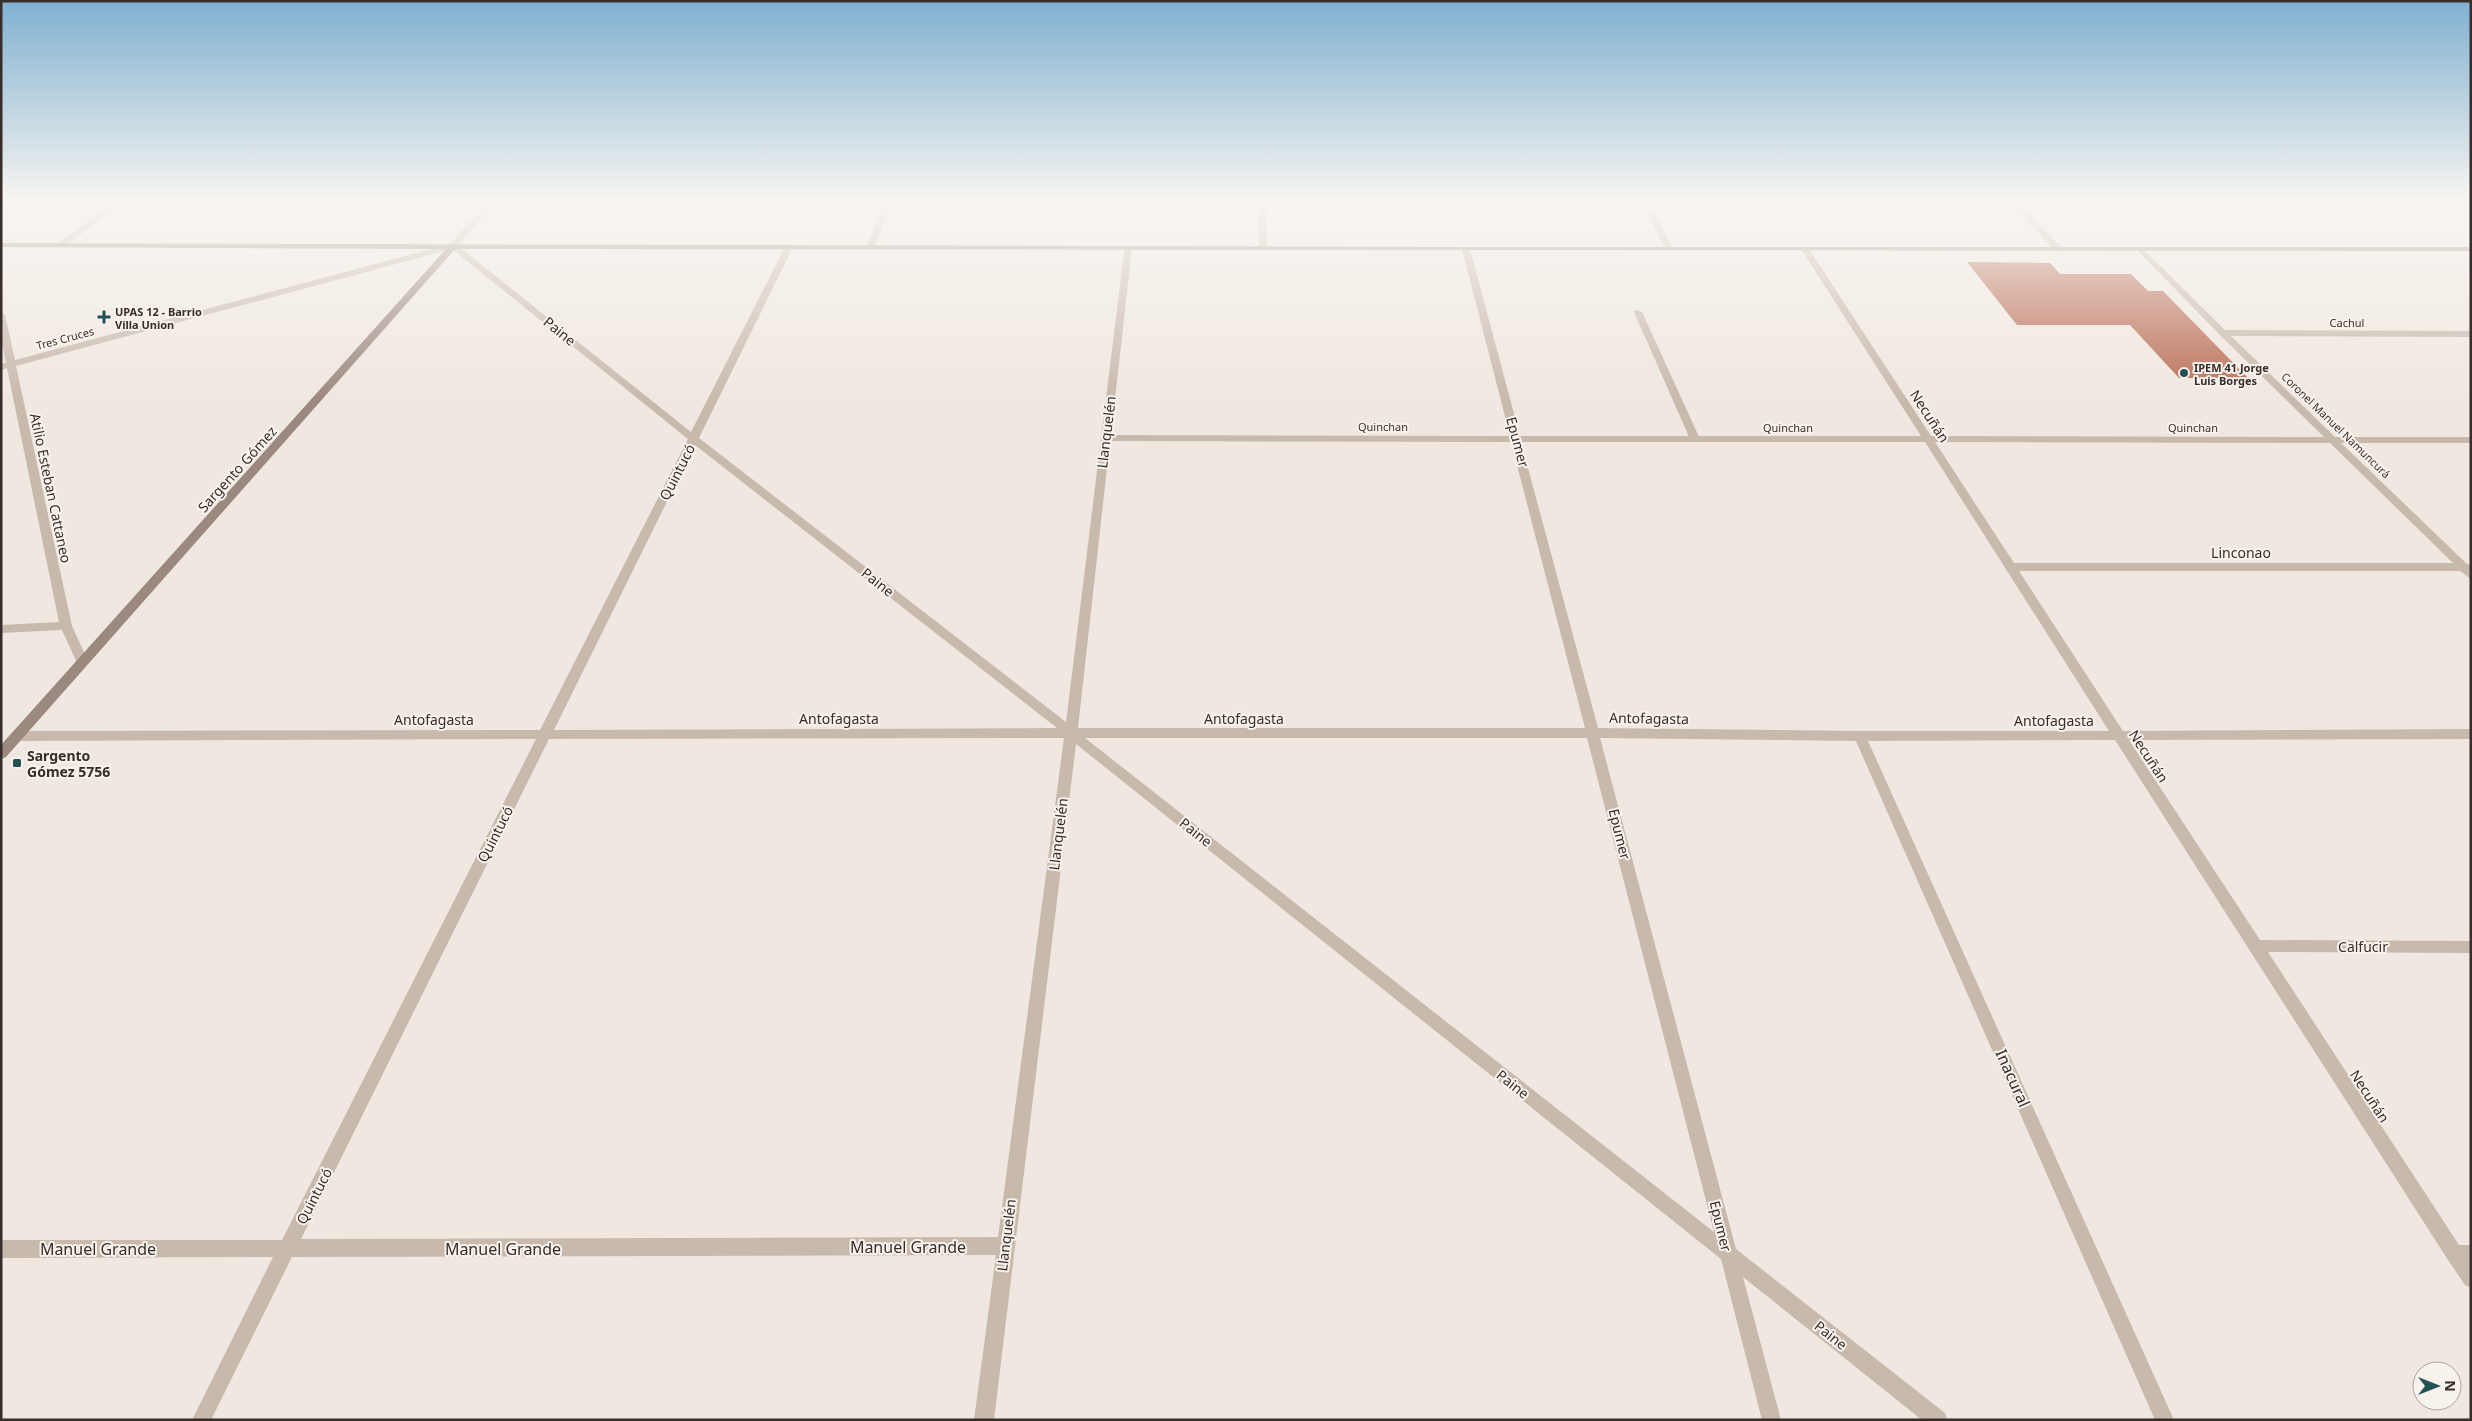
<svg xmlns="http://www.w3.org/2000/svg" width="2472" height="1421" font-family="'Noto Sans',sans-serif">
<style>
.building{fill:#b96d55}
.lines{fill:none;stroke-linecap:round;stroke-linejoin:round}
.service{fill:#c8b9ad;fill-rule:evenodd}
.minor{fill:#c8b9ad;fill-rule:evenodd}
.secondary{fill:#9b887e;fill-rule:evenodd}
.poi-dot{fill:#245154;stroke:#f8f2ec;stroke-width:2}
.labels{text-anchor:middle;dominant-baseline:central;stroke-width:4;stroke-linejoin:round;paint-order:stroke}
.far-poi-label{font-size:11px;font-weight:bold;fill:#372e2b;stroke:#f8f2ec;text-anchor:start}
.far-street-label{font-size:11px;fill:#372e2b;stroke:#f8f2ec}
.street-label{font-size:14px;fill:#372e2b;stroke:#f8f2ec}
.poi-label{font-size:14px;font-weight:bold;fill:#372e2b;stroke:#f8f2ec;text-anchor:start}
.near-street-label{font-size:16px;fill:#372e2b;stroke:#f8f2ec}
</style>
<rect width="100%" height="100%" fill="#f0e8e0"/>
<path class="building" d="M 1967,262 L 2050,263 L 2060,274 L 2131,274 L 2148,291 L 2163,291 L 2248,378 L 2179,378 L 2130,325 L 2017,325 Z"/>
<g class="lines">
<path class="service" d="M 1635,310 L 1642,312 L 1700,439 L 1699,441 L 1695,442 L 1690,439 L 1634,312 Z"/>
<path class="minor" d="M 114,202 L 123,202 L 65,246 L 59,246 L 59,242 Z
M 488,202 L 496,202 L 458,246 L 691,432 L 785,247 L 792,245 L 793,247 L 699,438 L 1066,722 L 1125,245 L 1132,247 L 1111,435 L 1510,436 L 1462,249 L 1466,247 L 1470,249 L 1520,436 L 1921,436 L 1801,249 L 1805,247 L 1809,249 L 1931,436 L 2324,437 L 2220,335 L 2138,251 L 2137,249 L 2141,247 L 2225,330 L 2471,331 L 2471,337 L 2231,336 L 2335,437 L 2471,437 L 2471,443 L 2341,443 L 2466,563 L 2470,565 L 2471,579 L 2460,571 L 2019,571 L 2123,731 L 2471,729 L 2471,739 L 2129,740 L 2260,940 L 2471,941 L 2471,953 L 2268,952 L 2459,1245 L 2471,1245 L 2471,1288 L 2465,1285 L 2448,1260 L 2115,740 L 1868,741 L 2174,1420 L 2155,1420 L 1856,741 L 1600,738 L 1736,1249 L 1945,1413 L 1947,1420 L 1922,1420 L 1743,1277 L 1781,1420 L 1762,1420 L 1721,1259 L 1076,744 L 994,1420 L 974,1420 L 996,1255 L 292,1257 L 211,1420 L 192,1420 L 273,1257 L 1,1258 L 1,1240 L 282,1240 L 536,739 L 18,741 L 12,736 L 18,731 L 540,730 L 688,439 L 452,249 L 16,366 L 72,626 L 89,663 L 83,667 L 77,663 L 62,630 L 1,633 L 1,625 L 59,622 L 7,368 L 1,370 L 1,364 L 6,363 L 1,338 L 1,312 L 5,315 L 15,360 L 450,244 ZM 1110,441 L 1511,442 L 1585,728 L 1078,728 ZM 1521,442 L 1925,442 L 2109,731 L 1860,731 L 1598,728 ZM 1935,442 L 2330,443 L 2453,563 L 2014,563 ZM 695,445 L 1057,728 L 554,730 ZM 1064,738 L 998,1237 L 301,1239 L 549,739 ZM 1085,738 L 1587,738 L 1714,1232 Z
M 885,202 L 893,202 L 874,247 L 867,249 L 866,247 Z
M 1258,202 L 1266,202 L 1267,248 L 1263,250 L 1259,248 Z
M 1641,202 L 1649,202 L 1673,248 L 1672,250 L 1665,248 Z
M 2010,202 L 2018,202 L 2061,247 L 2061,251 L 2055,251 Z"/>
<path class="secondary" d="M 1,243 L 1466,247 L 2471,247 L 2471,251 L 455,249 L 6,757 L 1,759 L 1,745 L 446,249 L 1,247 Z"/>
</g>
<linearGradient id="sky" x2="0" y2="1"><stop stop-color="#7fb0d0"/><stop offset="0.5" stop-color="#f8f5f1"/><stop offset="1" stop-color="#f8f5f1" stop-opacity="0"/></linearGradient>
<rect width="2472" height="401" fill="url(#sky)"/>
<g class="poi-dot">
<path d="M101.5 309.5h5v5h5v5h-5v5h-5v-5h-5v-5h5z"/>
<circle cx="2184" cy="373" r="5"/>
<rect x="12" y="758" width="10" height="10" rx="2.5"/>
</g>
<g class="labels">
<g class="far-poi-label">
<text x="115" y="311">UPAS 12 - Barrio<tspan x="115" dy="13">Villa Union</tspan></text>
<text x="2194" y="367">IPEM 41 Jorge<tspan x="2194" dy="13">Luis Borges</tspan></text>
</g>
<g class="far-street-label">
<text x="2347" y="322">Cachul</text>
<text transform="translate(65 338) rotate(-15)">Tres Cruces</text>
<text transform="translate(2336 425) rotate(44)">Coronel Manuel Namuncurá</text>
<text x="1383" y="426">Quinchan</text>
<text x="1788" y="427">Quinchan</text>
<text x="2193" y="427">Quinchan</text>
</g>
<g class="street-label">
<text transform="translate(560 331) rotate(39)">Paine</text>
<text transform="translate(1930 416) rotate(57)">Necuñán</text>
<text transform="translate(1106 432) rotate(-83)">Llanquelén</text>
<text transform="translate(1518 442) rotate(75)">Epumer</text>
<text transform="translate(237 469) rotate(-48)">Sargento Gómez</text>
<text transform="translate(677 472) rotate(-63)">Quintucó</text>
<text transform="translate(51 488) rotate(78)">Atilio Esteban Cattaneo</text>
<text x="2241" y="552">Linconao</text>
<text transform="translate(878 582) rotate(38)">Paine</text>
<text x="839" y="718">Antofagasta</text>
<text x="1244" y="718">Antofagasta</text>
<text transform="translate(1649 718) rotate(1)">Antofagasta</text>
<text x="434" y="719">Antofagasta</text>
<text x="2054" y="720">Antofagasta</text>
<text transform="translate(2149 756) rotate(57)">Necuñán</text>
<text transform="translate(1196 832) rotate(38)">Paine</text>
<text transform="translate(495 834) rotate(-63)">Quintucó</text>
<text transform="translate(1058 834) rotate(-83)">Llanquelén</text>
<text transform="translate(1620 834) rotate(76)">Epumer</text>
<text x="2363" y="946">Calfucir</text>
<text transform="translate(1513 1084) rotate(38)">Paine</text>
<text transform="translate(2370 1096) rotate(57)">Necuñán</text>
<text transform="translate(314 1196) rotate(-63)">Quintucó</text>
<text transform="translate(1721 1226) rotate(76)">Epumer</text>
<text transform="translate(1006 1235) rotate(-83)">Llanquelén</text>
<text transform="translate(1831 1335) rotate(38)">Paine</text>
</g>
<g class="poi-label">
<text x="27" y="755">Sargento<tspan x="27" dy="16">Gómez 5756</tspan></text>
</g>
<g class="near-street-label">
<text transform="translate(2013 1078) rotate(66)">Inacural</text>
<text x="908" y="1247">Manuel Grande</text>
<text x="98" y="1249">Manuel Grande</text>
<text x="503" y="1249">Manuel Grande</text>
</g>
</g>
<rect width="2472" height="1421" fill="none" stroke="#372e2b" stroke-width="5"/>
<g transform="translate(2437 1386) rotate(90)"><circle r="24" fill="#f8f2ec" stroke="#aba49f"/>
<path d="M0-4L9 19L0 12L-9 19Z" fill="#245154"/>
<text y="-8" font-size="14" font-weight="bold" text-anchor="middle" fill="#372e2b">N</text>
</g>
</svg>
